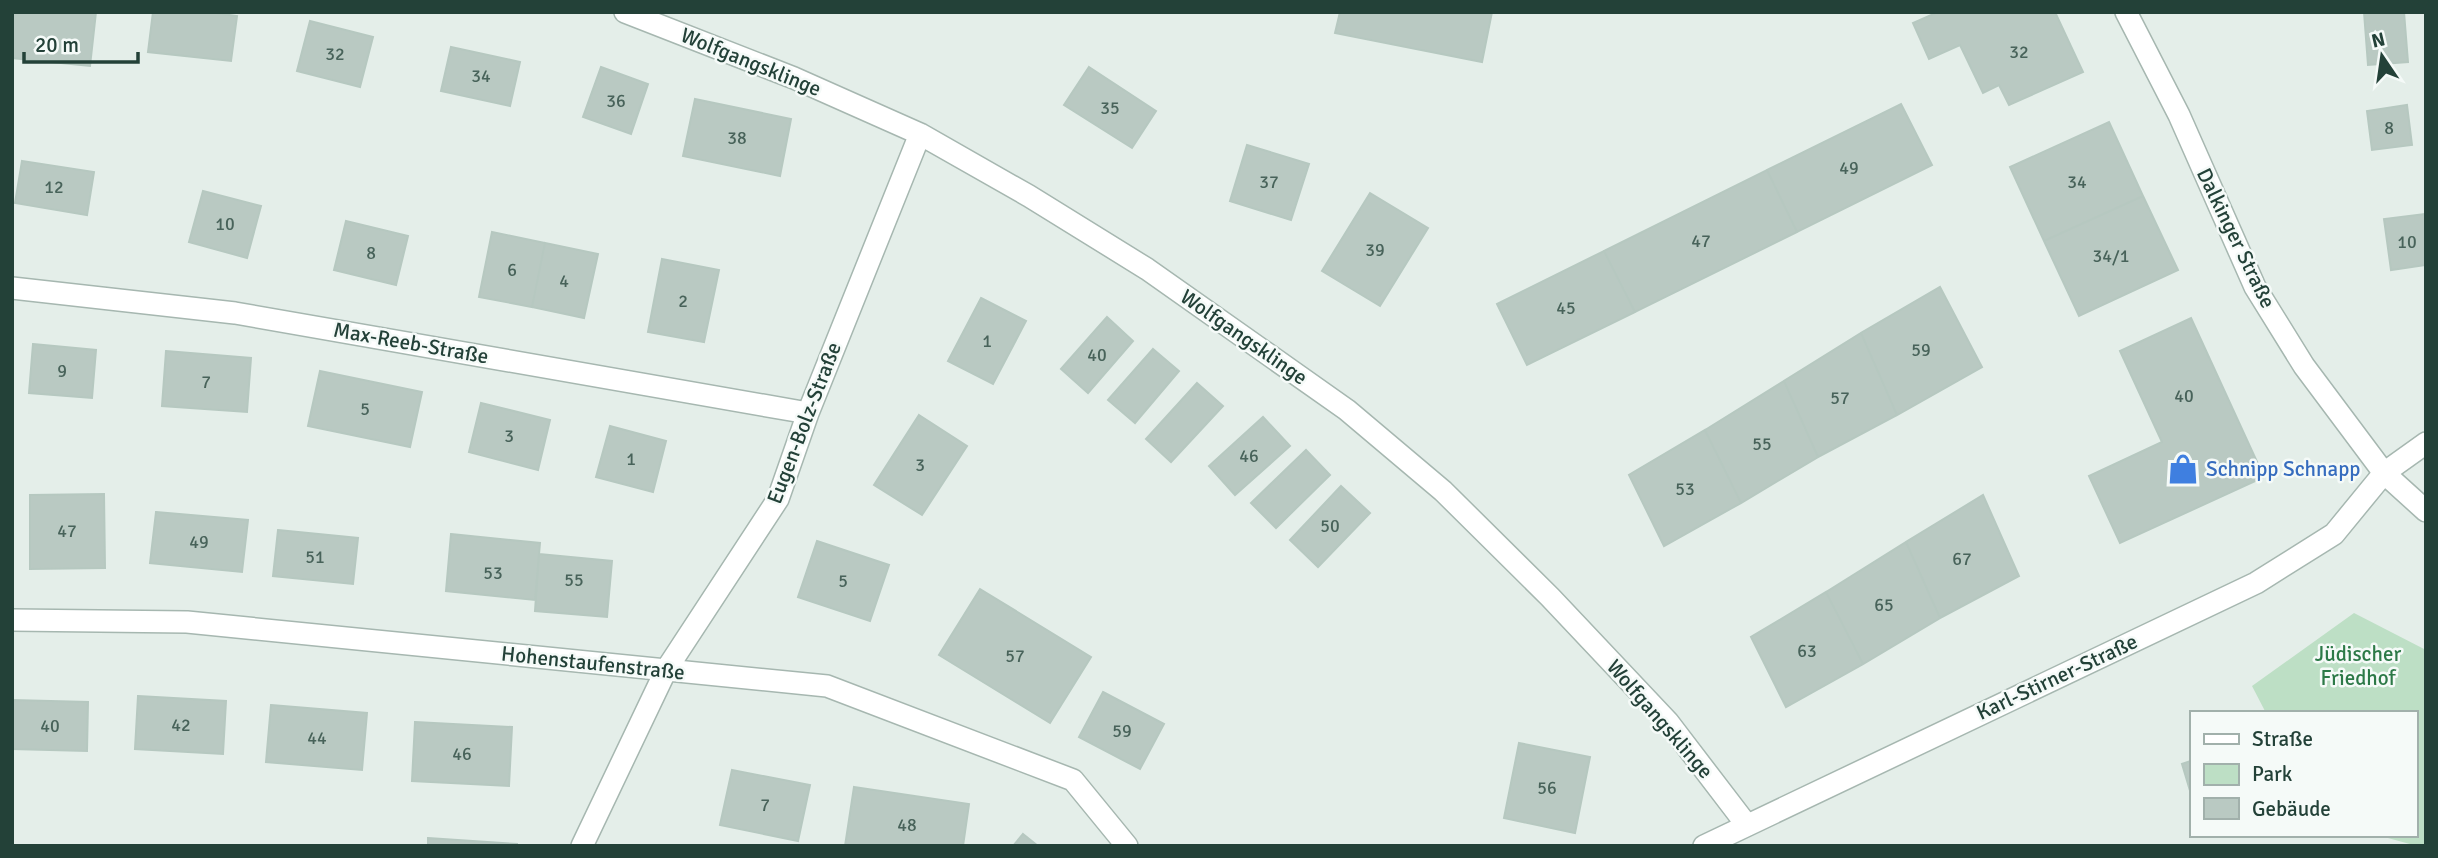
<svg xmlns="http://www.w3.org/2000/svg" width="2438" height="858" font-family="Signika,sans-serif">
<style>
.green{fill:#bddfc5}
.building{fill:#b9c9c2;stroke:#b6c8c0;stroke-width:2}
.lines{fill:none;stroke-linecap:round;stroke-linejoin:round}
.minor-casing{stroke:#a6b7b0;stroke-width:24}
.tertiary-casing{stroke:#a6b7b0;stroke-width:24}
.minor{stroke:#fff;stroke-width:21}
.tertiary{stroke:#fff;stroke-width:21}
.labels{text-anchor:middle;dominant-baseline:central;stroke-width:5;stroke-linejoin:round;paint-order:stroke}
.number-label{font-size:18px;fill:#48635a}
.street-label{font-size:21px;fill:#234138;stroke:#f5faf8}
.shop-label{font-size:21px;fill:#366cbe;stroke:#f5faf8;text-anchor:start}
.park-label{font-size:21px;fill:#2c7947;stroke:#f5faf8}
</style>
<rect width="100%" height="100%" fill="#e4eee9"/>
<path class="green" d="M 2354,613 L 2426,650 L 2426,846 L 2417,846 L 2377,835 L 2415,835 L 2415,713 L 2266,713 L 2252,686 Z"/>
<path class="building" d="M 13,12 L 96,12 L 90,66 L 12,58 Z
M 153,12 L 209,12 L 237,16 L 231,61 L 148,52 Z
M 1340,12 L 1492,12 L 1482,62 L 1335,33 Z
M 1938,12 L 2055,12 L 2083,72 L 2009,105 L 1999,85 L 1983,93 L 1960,45 L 1929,59 L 1913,23 Z
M 2364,12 L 2404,12 L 2408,62 L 2368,65 Z
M 310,21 L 373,37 L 360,87 L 297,71 Z
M 451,47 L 520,62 L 510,106 L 441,91 Z
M 601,67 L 648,84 L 631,134 L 583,117 Z
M 1089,67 L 1156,111 L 1132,148 L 1064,105 Z
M 695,99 L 791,119 L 780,176 L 683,156 Z
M 1901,104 L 1932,165 L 1797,232 L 1767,170 Z
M 2407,105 L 2412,145 L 2372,150 L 2367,111 Z
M 2109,122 L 2143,196 L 2044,241 L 2010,167 Z
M 1247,145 L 1309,164 L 1291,220 L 1230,201 Z
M 22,161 L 94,172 L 87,215 L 15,203 Z
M 1767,170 L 1797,232 L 1635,312 L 1604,251 Z
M 203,191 L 261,206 L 247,258 L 189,242 Z
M 1370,193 L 1428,228 L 1380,306 L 1322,271 Z
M 2143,196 L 2178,270 L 2079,316 L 2044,241 Z
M 2426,214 L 2426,265 L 2391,270 L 2384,219 Z
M 346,221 L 408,236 L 396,285 L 334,270 Z
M 492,232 L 545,243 L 532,307 L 479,297 Z
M 545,243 L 598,254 L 584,318 L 532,307 Z
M 1604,251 L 1635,312 L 1527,365 L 1497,304 Z
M 662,259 L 719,270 L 704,342 L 648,332 Z
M 1940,287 L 1982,367 L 1897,415 L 1861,333 Z
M 981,298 L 1026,321 L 993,384 L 948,361 Z
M 1107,317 L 1133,341 L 1088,393 L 1061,369 Z
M 2191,318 L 2264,477 L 2120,543 L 2089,476 L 2162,442 L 2120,351 Z
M 1861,333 L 1897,415 L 1818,457 L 1784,381 Z
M 33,344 L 96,350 L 92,398 L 29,393 Z
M 1153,349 L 1179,371 L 1135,423 L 1108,400 Z
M 166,351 L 251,358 L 247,412 L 162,406 Z
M 320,371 L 422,392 L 410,447 L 308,426 Z
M 1784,381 L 1818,457 L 1741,503 L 1705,430 Z
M 1197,383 L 1223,406 L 1171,462 L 1146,439 Z
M 481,403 L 550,420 L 538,470 L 469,452 Z
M 919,415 L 967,446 L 922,515 L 874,485 Z
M 1263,417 L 1290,446 L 1235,495 L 1209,466 Z
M 610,426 L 666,441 L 653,492 L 596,477 Z
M 1705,430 L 1741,503 L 1664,546 L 1629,475 Z
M 1306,450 L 1330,475 L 1276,528 L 1251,503 Z
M 1341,486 L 1370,513 L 1318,567 L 1290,540 Z
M 104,494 L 105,568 L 30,569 L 30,495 Z
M 1983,495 L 2019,576 L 1940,618 L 1906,542 Z
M 156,512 L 248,520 L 242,572 L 150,563 Z
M 278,530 L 358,538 L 353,584 L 273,576 Z
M 451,534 L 540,543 L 535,600 L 446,591 Z
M 817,541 L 889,565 L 870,621 L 798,597 Z
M 1906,542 L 1940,618 L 1863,664 L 1826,592 Z
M 539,554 L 612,561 L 607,617 L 535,611 Z
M 980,589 L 1091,657 L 1050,723 L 939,655 Z
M 1826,592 L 1863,664 L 1786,707 L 1751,637 Z
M 1103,692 L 1164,724 L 1140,769 L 1079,737 Z
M 138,696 L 226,701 L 223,754 L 135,749 Z
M 12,700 L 88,702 L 87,751 L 12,749 Z
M 271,705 L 367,713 L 362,770 L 266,762 Z
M 415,722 L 512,727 L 509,786 L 412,781 Z
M 1519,743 L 1590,757 L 1575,833 L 1504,818 Z
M 2191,761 L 2191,794 L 2182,764 Z
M 732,770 L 810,785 L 798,841 L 720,825 Z
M 854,787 L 969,804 L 963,846 L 845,846 Z
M 1023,834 L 1038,846 L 1013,846 Z
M 428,838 L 517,844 L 517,846 L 428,846 Z"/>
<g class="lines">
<g class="minor-casing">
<path id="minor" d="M 625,12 L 794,78 L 920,134 L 1029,196 L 1147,269 L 1347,410 L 1443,491 L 1550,597 L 1668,722 L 1746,824
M 12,288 L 235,313 L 808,413
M 12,620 L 187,622 L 827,686 L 1073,780 L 1127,846
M 582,846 L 666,670 L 778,499 L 808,413 L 920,134
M 1704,846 L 2256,583 L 2334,534 L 2384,473 L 2426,443"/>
</g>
<g class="tertiary-casing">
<path id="tertiary" d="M 2126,12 L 2179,115 L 2255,287 L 2304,366 L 2384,473 L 2426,511"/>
</g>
<use href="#minor" class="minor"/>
<use href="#tertiary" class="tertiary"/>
</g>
<defs>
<g id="shop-bare" transform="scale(2.415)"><path d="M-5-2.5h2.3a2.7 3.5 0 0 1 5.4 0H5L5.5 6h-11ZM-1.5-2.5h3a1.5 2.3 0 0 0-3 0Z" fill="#3f7fe0" stroke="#f5faf8" stroke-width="2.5" paint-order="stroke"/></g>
</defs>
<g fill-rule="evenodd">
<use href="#shop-bare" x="2183" y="469"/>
</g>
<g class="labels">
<g class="number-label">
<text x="2019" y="52">32</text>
<text x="335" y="54">32</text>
<text x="481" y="76">34</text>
<text x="616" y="101">36</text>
<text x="1110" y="108">35</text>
<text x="2389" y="128">8</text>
<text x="737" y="138">38</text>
<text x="1849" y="168">49</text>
<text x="1269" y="182">37</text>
<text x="2077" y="182">34</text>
<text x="54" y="187">12</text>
<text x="225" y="224">10</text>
<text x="1701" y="241">47</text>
<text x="2407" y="242">10</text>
<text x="1375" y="250">39</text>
<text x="371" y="253">8</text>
<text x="2111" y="256">34/1</text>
<text x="512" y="270">6</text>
<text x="564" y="281">4</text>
<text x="683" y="301">2</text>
<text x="1566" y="308">45</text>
<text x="987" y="341">1</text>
<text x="1921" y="350">59</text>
<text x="1097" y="355">40</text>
<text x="62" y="371">9</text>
<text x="206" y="382">7</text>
<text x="2184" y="396">40</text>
<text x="1840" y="398">57</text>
<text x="365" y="409">5</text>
<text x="509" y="436">3</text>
<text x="1762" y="444">55</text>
<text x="1249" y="456">46</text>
<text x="631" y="459">1</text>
<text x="920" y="465">3</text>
<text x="1685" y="489">53</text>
<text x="1330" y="526">50</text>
<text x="67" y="531">47</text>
<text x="199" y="542">49</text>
<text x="315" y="557">51</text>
<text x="1962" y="559">67</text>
<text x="493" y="573">53</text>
<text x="574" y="580">55</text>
<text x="843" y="581">5</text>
<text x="1884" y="605">65</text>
<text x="1807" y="651">63</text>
<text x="1015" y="656">57</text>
<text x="181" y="725">42</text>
<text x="50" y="726">40</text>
<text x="1122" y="731">59</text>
<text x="317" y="738">44</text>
<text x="462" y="754">46</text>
<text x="1547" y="788">56</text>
<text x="765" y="805">7</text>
<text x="907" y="825">48</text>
</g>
<g class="street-label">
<text transform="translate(751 62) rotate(22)">Wolfgangsklinge</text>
<text transform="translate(2236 238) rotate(64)">Dalkinger Straße</text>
<text transform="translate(1244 337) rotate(35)">Wolfgangsklinge</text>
<text transform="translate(411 343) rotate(10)">Max-Reeb-Straße</text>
<text transform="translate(804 423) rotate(-69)">Eugen-Bolz-Straße</text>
<text transform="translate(593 663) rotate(6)">Hohenstaufenstraße</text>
<text transform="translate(2057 677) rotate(-25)">Karl-Stirner-Straße</text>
<text transform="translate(1660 719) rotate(49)">Wolfgangsklinge</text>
</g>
<g class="shop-label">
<text x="2206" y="469">Schnipp Schnapp</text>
</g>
<g class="park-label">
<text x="2358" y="654">Jüdischer<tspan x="2358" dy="24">Friedhof</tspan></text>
</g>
</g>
<rect width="2438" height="858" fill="none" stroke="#234138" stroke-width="28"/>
<rect x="2190" y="711" width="228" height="126" fill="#f5faf8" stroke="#a1b0ab" stroke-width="2"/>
<rect x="2204" y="734" width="35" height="10" fill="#ffffff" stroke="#a1b0ab" stroke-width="2"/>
<text x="2252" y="746" font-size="21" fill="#234138">Straße</text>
<rect x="2204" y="764" width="35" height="21" fill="#bddfc5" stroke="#a1b0ab" stroke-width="2"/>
<text x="2252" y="781" font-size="21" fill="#234138">Park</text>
<rect x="2204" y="798" width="35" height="21" fill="#b9c9c2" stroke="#a1b0ab" stroke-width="2"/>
<text x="2252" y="816" font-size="21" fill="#234138">Gebäude</text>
<g transform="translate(2382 56) rotate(347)" stroke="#f5faf8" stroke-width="5" paint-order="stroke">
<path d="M0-5L12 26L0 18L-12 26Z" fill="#234138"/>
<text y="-10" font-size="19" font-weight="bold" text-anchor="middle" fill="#234138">N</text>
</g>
<path d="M24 52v10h114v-10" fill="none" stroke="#234138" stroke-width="3.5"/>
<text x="35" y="52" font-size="21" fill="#234138" stroke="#f5faf8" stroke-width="5" paint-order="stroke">20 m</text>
</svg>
